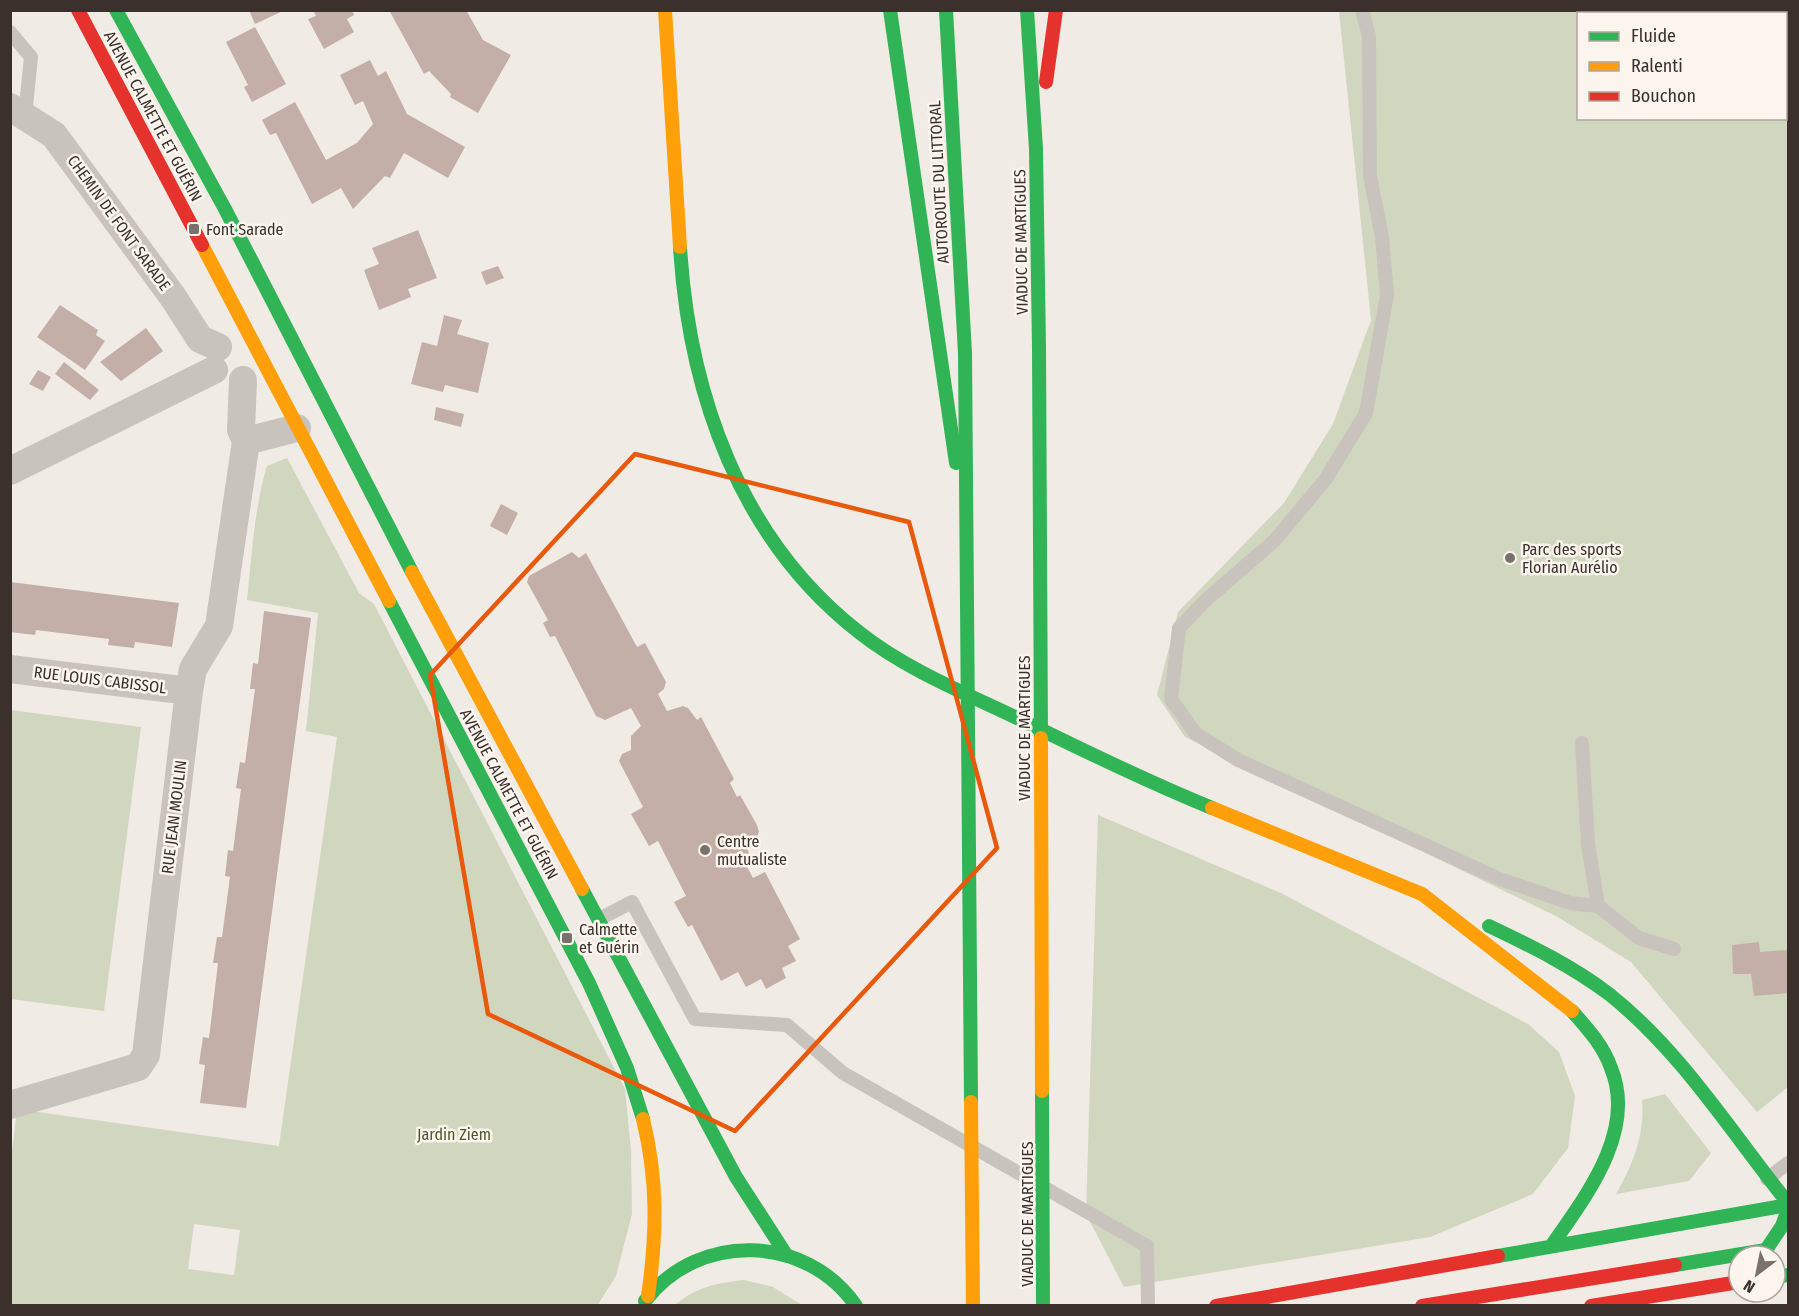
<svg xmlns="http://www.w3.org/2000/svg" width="1799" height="1316" font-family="'Fira Sans Condensed',sans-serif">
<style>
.green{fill:#d1d6bf;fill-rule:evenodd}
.building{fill:#c3afa7}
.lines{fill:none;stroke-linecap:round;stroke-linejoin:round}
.lane{stroke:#c9c3be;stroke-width:14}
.street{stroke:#c9c3be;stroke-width:28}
.fast{stroke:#30b455;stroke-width:14}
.slow{stroke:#ff9f0a;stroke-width:14}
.jam{stroke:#e5322d;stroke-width:14}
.fast-bridge{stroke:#30b455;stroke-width:14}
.slow-bridge{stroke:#ff9f0a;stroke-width:14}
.marked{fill:none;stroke:#e8590c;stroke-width:4.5;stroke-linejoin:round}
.poi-dot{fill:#7a716c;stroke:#fbf5ee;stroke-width:2}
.labels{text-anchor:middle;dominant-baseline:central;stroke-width:5;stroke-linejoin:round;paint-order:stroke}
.street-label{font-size:16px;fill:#3b302b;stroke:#fbf5ee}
.poi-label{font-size:16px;fill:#3b302b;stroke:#fbf5ee;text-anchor:start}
.park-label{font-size:16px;fill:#4a5a2e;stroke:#fbf5ee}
</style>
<rect width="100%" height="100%" fill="#f0ebe5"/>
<path class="green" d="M 1339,11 L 1788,11 L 1788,1087 L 1757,1112 L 1631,962 L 1556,916 L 1185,737 L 1157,695 L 1178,612 L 1284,503 L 1333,424 L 1371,320 ZM 1578,14 L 1786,14 L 1786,118 L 1578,118 Z
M 287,458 L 359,593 L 374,604 L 625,1089 L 631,1151 L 632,1214 L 616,1276 L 597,1306 L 11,1306 L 10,1170 L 17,1109 L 279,1146 L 337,737 L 306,731 L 318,613 L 247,600 C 252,555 254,509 267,466 ZM 194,1224 L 240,1230 L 234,1275 L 188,1269 Z
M 11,710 L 141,727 L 104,1011 L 11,999 Z
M 1098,815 L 1281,893 L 1528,1024 L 1559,1052 L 1575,1096 L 1568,1148 L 1533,1194 L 1430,1237 L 1124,1287 L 1086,1214 Z
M 1665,1094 L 1711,1153 L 1689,1181 L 1616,1194 C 1633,1164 1645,1135 1642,1100 Z
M 744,1280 L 773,1287 L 802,1305 L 675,1305 C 696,1287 717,1283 744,1280 Z"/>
<path class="building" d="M 249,10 L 285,10 L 255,24 Z
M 313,10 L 352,10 L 354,15 L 347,19 L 354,32 L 324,49 L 308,19 L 316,16 Z
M 389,10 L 466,10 L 483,40 L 511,55 L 478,113 L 450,97 L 451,94 L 429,71 L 424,74 Z
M 255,27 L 286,84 L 252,102 L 244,87 L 248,85 L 226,42 Z
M 370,60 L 378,76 L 386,71 L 407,114 L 465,147 L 448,178 L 404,153 L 390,178 L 385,176 L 353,209 L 341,188 L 312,204 L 276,133 L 270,135 L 262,120 L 295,102 L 326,160 L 357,143 L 373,124 L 363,101 L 355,105 L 340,75 Z
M 418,230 L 437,278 L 408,289 L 411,297 L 379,310 L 364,270 L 379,264 L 372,248 Z
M 498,266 L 504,278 L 486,285 L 481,272 Z
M 60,305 L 98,330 L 96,335 L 105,341 L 85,370 L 37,337 Z
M 444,315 L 462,320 L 457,334 L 489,343 L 478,393 L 445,385 L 443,392 L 411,384 L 422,342 L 437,346 Z
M 146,328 L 163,351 L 121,381 L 100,362 Z
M 64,362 L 99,390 L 90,400 L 55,374 Z
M 38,370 L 51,377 L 43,391 L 29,384 Z
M 436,407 L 464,414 L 461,427 L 434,420 Z
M 501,504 L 518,513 L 507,535 L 490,526 Z
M 572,552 L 579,558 L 586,553 L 637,647 L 645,643 L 666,682 L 664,689 L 658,694 L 667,711 L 683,706 L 688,708 L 697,720 L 701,717 L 734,779 L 730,783 L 737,797 L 740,795 L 757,825 L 759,832 L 756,839 L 746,846 L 749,853 L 745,863 L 753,878 L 765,872 L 800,939 L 788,946 L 796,961 L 782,968 L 786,978 L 766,989 L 761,979 L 746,987 L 738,972 L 721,981 L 692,925 L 688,927 L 674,902 L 686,896 L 658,841 L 649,846 L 631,814 L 643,807 L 619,761 L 622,754 L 631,750 L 631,736 L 641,726 L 631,708 L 605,720 L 596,716 L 555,636 L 550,637 L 543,623 L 548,620 L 527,582 L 529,576 Z
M 10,582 L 179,603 L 172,647 L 135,642 L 134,648 L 108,645 L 109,639 L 36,630 L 35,635 L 10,632 Z
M 264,611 L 311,618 L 246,1108 L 200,1103 L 205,1065 L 199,1064 L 203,1037 L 209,1038 L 218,963 L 213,963 L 217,937 L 222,937 L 230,877 L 225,876 L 228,850 L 233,851 L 241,789 L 236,788 L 240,762 L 245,763 L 255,689 L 250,689 L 253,663 L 258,664 Z
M 1759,942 L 1760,952 L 1788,950 L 1788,993 L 1754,996 L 1751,974 L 1733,974 L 1732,945 Z"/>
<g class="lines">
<path class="lane" d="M 1362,10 L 1369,36 L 1370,176 L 1382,237 L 1387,295 L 1366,413 L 1325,480 L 1275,540 L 1206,600 L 1179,628 L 1171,699 L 1195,733 L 1238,760 L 1500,879 L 1570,903 L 1598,906
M 10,32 L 31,57 L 25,116
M 1582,743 L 1588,844 L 1598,906 L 1639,938 L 1674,949
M 599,919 L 632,902 L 695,1019 L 787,1025 L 843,1073 L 1147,1246 L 1148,1306
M 1767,1179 L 1788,1163"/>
<path class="street" d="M 10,107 L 54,135 L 173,297 L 200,339 L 218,347
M 246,441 L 297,428
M 10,471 L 214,370
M 10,669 L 189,691
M 10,1105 L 138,1067 L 146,1055 L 189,691 L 193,669 L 219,626 L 246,441 L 241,430 L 243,380"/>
<path class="fast" d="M 116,10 L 225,209 L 412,572
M 890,10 L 956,463
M 946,10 L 965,353
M 1027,10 L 1036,149 L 1039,348
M 680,247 C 689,394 740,540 860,633 C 907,670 965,693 1019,719 C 1083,750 1146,781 1212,808
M 389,601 L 589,983 L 627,1068 L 643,1119
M 582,889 L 736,1177 L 787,1256
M 1489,926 C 1531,946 1572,966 1609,994 C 1681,1051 1731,1132 1788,1203
M 1552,1245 C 1586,1196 1637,1131 1611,1068 C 1603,1045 1587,1028 1572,1011
M 1498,1256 L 1788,1205
M 1675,1265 L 1766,1250 L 1782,1226 L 1788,1209
M 1775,1277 L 1788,1275
M 645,1301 C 698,1231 807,1234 856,1306"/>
<path class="slow" d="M 665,10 L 680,247
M 202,245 L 389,601
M 412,572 L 582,889
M 1212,808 L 1422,894 L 1572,1011
M 643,1119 C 658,1181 657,1233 648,1296"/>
<path class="jam" d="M 78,10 L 202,245
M 1046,82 L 1056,10
M 1216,1306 L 1498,1256
M 1422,1306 L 1675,1265
M 1591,1306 L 1739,1282"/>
<path class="fast-bridge" d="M 1039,348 L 1041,738
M 965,353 L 971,1102
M 1042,1091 L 1043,1306"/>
<path class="slow-bridge" d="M 1041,738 L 1042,1091
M 971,1102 L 973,1306"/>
</g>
<path class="marked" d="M 635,454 L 909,522 L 997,848 L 735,1131 L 488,1014 L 430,675 Z"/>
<g class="poi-dot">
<rect x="188" y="223" width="12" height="12" rx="3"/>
<circle cx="1510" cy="558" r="6"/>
<circle cx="705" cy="850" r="6"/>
<rect x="561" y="932" width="12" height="12" rx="3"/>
</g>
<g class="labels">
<g class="street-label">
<text transform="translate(153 116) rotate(62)">AVENUE CALMETTE ET GUÉRIN</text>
<text transform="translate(939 182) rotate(-93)">AUTOROUTE DU LITTORAL</text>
<text transform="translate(119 223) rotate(54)">CHEMIN DE FONT SARADE</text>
<text transform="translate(1021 242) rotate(-91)">VIADUC DE MARTIGUES</text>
<text transform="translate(100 680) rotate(7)">RUE LOUIS CABISSOL</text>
<text transform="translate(1024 728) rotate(-90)">VIADUC DE MARTIGUES</text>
<text transform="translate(509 794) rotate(62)">AVENUE CALMETTE ET GUÉRIN</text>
<text transform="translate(174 817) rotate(-83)">RUE JEAN MOULIN</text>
<text transform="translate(1027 1214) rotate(-90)">VIADUC DE MARTIGUES</text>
</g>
<g class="poi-label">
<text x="206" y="229">Font Sarade</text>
<text x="1522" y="549">Parc des sports<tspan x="1522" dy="18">Florian Aurélio</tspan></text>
<text x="717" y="841">Centre<tspan x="717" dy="18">mutualiste</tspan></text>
<text x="579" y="929">Calmette<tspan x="579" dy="18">et Guérin</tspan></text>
</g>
<g class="park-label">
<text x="454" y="1134">Jardin Ziem</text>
</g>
</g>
<rect width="1799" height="1316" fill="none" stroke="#3b302b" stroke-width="24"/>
<rect x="1577" y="12" width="210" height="108" fill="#fbf5ee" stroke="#aea6a0" stroke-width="1.5"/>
<rect x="1589" y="32" width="30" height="9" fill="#30b455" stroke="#aea6a0" stroke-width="1.5"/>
<text x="1631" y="42" font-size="18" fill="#3b302b">Fluide</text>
<rect x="1589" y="62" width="30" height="9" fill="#ff9f0a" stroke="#aea6a0" stroke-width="1.5"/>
<text x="1631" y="72" font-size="18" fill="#3b302b">Ralenti</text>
<rect x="1589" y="92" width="30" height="9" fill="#e5322d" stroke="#aea6a0" stroke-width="1.5"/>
<text x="1631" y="102" font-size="18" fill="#3b302b">Bouchon</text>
<g transform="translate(1757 1274) rotate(212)"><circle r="28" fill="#fbf5ee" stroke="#aea6a0" stroke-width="1.5"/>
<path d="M0-4.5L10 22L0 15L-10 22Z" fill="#7a716c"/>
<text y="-9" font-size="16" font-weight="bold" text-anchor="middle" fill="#3b302b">N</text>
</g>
</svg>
